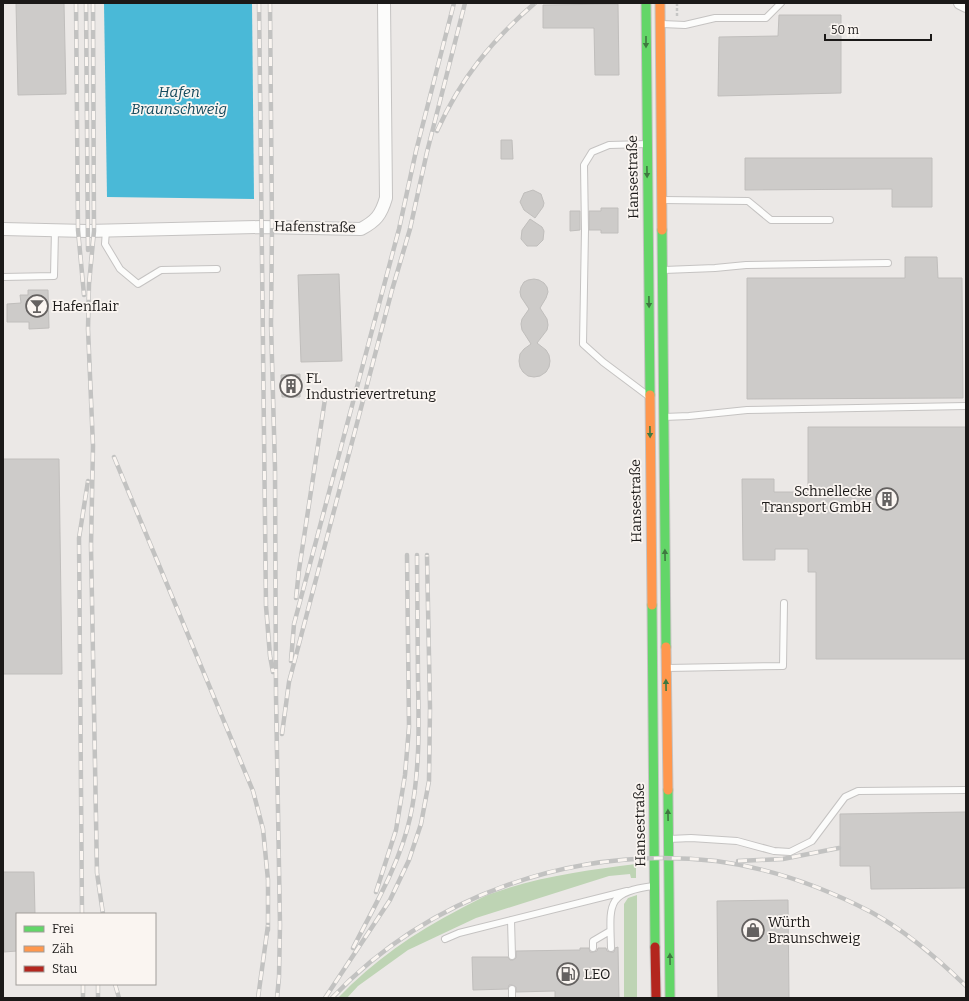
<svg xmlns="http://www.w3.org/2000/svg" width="969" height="1001" font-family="Bitter,serif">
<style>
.green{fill:#bed4b4}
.water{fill:#4ab9d7}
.building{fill:#cdcbc9;stroke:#c0bebc}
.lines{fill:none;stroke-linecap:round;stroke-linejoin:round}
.lane-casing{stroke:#c5c3c2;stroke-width:8}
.street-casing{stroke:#c5c3c2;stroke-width:14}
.fast-casing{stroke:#c5c3c2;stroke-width:11}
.slow-casing{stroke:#c5c3c2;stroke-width:11}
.jam-casing{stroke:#c5c3c2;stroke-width:11}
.path{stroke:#c6c6c5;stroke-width:2.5;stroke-dasharray:3 2;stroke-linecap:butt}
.lane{stroke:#fcfcfb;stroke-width:6}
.street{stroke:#fcfcfb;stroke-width:12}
.fast{stroke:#63d668;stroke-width:9}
.slow{stroke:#ff974d;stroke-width:9}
.jam{stroke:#b3261e;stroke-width:9}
.rail-casing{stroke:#c2c2c1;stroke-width:4.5}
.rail{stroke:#faf5f1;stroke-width:3;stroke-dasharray:9;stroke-linecap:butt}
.oneway{fill:#3f7840}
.labels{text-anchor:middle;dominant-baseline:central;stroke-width:3.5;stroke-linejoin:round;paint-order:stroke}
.street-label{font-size:14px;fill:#1b1918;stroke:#faf5f1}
.poi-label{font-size:14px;fill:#1b1918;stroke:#faf5f1;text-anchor:start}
.water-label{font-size:15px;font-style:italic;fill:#164b5e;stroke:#faf5f1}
</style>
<rect width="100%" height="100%" fill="#ebe8e6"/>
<path class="green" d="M 636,864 L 636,878 L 631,878 L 630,874 L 609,876 L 476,918 L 408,950 L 358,986 L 347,998 L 338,998 C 373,961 415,932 460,909 C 470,904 480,898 490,894 C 537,877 587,870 636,864 Z
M 637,895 L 637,998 L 624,998 L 624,904 L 628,898 Z"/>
<path class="water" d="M 104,3 L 252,3 L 254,199 L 107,197 Z"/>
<path class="building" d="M 16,3 L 64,3 L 66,94 L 18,95 Z
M 618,4 L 619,75 L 595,75 L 594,28 L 543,28 L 543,5 Z
M 779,15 L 841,15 L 841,93 L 718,96 L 719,37 L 778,36 Z
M 501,140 L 512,140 L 513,159 L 501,159 Z
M 745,158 L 932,158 L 932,207 L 892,207 L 892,189 L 745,190 Z
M 533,190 L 541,194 L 544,203 L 543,207 L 535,218 L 524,210 L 520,202 L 524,193 Z
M 601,208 L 618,208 L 618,233 L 601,233 L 601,230 L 589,230 L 589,211 L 601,211 Z
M 570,211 L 580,211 L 580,230 L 570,231 Z
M 530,219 L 542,227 L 544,231 L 543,240 L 537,246 L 527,246 L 521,239 L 522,230 Z
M 905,257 L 937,257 L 938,278 L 962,278 L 963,398 L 747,399 L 747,278 L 905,278 Z
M 339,274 L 342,361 L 301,362 L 298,275 Z
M 534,279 L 539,280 L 544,283 L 547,287 L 548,292 L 546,298 L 540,308 L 547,319 L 548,325 L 547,330 L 537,343 L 546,350 L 549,355 L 550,361 L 549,367 L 546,372 L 540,376 L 534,377 L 528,376 L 523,372 L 520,367 L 519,361 L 520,354 L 524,349 L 531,344 L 522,330 L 521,324 L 522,319 L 529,309 L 521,297 L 520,292 L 521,287 L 524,282 L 528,280 Z
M 28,290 L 48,290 L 49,328 L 29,329 L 29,322 L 7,322 L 7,304 L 21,303 L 20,295 L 28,295 Z
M 300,374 L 300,397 L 282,397 L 281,375 Z
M 808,427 L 966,427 L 966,659 L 816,659 L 816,572 L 808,572 L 808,549 L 775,549 L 775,560 L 743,560 L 742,479 L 774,479 L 774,492 L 808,492 Z
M 3,459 L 59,459 L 62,674 L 3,674 Z
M 966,812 L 966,888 L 871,889 L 870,866 L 840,866 L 840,814 Z
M 3,872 L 34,872 L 35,914 L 17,914 L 17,951 L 4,952 Z
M 788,900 L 789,998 L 718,998 L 717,901 Z
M 618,947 L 619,998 L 555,998 L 555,991 L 516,992 L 516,987 L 512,985 L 509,985 L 508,989 L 473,990 L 472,957 L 508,957 L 510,960 L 513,960 L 516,958 L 516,951 L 580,950 L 580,948 L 589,948 L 590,952 L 593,952 L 597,951 L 598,948 L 606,948 L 607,951 L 611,952 L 614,952 L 615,948 Z"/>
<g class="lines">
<g class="lane-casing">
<path id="lane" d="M 662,24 L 685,25 L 715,18 L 766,18 L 781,3
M 647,144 L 609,145 L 592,152 L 584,165 L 585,230 L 583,344 L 603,362 L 647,395
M 663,200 L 748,201 L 771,220 L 830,220
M 106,230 L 105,244 L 120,269 L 138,284 L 161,270 L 217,269
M 664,270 L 715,268 L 746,265 L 888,263
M 3,277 L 54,276 L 55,230
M 664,417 L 689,416 L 747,410 L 966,406
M 667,668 L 783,666 L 784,603
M 669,839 L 691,838 L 737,841 L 774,851 L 790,852 L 812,841 L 845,797 L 858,791 L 966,790
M 511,920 L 512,956
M 445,939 L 459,933 L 627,891
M 593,948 L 593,941 L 610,931
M 611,948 C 610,906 605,892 653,886
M 512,989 L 512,998"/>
</g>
<g class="street-casing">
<path id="street" d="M 960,3 L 966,6
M 3,229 L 87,231 L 261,227 L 361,229 C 376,221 381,215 386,198 L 384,3"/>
</g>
<g class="fast-casing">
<path id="fast" d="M 646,3 L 650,395
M 662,230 L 666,647
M 652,605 L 655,947
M 668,790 L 670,998"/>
</g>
<g class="slow-casing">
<path id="slow" d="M 660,3 L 662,230
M 650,395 L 652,605
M 666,647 L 668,790"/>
</g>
<g class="jam-casing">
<path id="jam" d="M 655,947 L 656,998"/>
</g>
<path class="path" d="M 677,16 L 677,3"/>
<use href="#lane" class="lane"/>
<use href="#street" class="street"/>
<use href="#fast" class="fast"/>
<use href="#slow" class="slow"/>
<use href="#jam" class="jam"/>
<g class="rail-casing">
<path id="rail" d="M 76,3 L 78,230 L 84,295
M 86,3 L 88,250
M 93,3 L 94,231 L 89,284 L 88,329 L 93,446 L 91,546 L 97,873 L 103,914
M 259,3 L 266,606 L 270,656 L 273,672
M 270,3 L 272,227 L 271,324 L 275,468 L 276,696 L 280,925 L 279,977 L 277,998
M 437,131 C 461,78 492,40 535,3
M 114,457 L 253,791 L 263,829 L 268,880 L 268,930
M 296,598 L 299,570 L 325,399
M 291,661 L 294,624 L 399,229 L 416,151 L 454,3
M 282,734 L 289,682 L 392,290 L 410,229 L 427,152 L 465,3
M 738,861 L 783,859 L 839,848
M 376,892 L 396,830 L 405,775 L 409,727 L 407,555
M 82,914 L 79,538 L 88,481
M 353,948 C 374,907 400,863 410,818 C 420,773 419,725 418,679 C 418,638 417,597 417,555
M 83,984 L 83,998
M 98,984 L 98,998
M 115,984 L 119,998
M 258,998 L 268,925
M 325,998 L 390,900 L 409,860 L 421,824 L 429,781 L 430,708 L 427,555
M 332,998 C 429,895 576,845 716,861 C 770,868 823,887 871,912 C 906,931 937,958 966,986"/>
</g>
<use href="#rail" class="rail"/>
</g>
<defs><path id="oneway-solid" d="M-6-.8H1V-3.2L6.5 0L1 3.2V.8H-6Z"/></defs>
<g class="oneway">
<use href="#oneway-solid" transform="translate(646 42) rotate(90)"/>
<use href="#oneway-solid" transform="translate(647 172) rotate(89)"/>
<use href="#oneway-solid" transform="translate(649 302) rotate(89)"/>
<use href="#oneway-solid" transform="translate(650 432) rotate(89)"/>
<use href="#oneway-solid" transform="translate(665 555) rotate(-91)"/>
<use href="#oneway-solid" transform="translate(666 685) rotate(-91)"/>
<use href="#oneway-solid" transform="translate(668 815) rotate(-91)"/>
<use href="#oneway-solid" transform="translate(670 959) rotate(-91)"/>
</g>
<defs>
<g id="bar-ring" transform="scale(1.15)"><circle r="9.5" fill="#faf5f1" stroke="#646160" stroke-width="1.5"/><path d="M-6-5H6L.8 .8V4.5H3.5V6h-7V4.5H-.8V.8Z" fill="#646160"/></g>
<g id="building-ring" transform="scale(1.15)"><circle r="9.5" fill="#faf5f1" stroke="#646160" stroke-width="1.5"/><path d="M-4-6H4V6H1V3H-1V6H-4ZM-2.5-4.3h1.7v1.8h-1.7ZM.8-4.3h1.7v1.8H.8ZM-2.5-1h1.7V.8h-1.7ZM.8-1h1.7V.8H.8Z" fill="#646160"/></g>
<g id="shop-ring" transform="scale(1.15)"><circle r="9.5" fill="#faf5f1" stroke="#646160" stroke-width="1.5"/><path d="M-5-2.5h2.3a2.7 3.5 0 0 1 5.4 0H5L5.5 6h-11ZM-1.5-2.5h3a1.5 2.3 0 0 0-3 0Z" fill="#646160"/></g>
<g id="fuel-ring" transform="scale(1.15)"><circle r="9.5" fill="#faf5f1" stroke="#646160" stroke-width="1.5"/><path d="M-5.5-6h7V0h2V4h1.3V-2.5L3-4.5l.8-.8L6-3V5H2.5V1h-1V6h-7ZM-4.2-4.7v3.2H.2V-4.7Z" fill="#646160"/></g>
</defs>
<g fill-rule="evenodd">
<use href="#bar-ring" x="37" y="306"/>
<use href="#building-ring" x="291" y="386"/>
<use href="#building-ring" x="887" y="499"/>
<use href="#shop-ring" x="753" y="930"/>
<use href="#fuel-ring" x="568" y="974"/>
</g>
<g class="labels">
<g class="street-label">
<text transform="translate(633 177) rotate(-91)">Hansestraße</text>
<text transform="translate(315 227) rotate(1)">Hafenstraße</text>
<text transform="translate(636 501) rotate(-91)">Hansestraße</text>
<text transform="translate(640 825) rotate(-91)">Hansestraße</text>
</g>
<g class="poi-label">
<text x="52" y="306">Hafenflair</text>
<text x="306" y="378">FL<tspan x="306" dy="16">Industrievertretung</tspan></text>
<text x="872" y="491" text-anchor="end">Schnellecke<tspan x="872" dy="16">Transport GmbH</tspan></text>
<text x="768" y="922">Würth<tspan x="768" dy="16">Braunschweig</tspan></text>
<text x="584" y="974">LEO</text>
</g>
<g class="water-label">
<text x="179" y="92">Hafen<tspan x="179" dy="17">Braunschweig</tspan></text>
</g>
</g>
<rect width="969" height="1001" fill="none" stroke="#1b1918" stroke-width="8"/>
<rect x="16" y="913" width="140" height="72" fill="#faf5f1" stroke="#a19d9a"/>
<rect x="24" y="926" width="20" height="6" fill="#63d668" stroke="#a19d9a"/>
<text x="52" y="933" font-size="12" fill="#1b1918">Frei</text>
<rect x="24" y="946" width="20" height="6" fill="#ff974d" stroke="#a19d9a"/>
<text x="52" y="953" font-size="12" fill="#1b1918">Zäh</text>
<rect x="24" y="966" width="20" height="6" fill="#b3261e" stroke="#a19d9a"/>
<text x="52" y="973" font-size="12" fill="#1b1918">Stau</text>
<path d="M825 34v6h106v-6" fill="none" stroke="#1b1918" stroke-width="2"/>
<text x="831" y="34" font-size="12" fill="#1b1918" stroke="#faf5f1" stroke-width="3" paint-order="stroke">50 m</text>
</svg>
